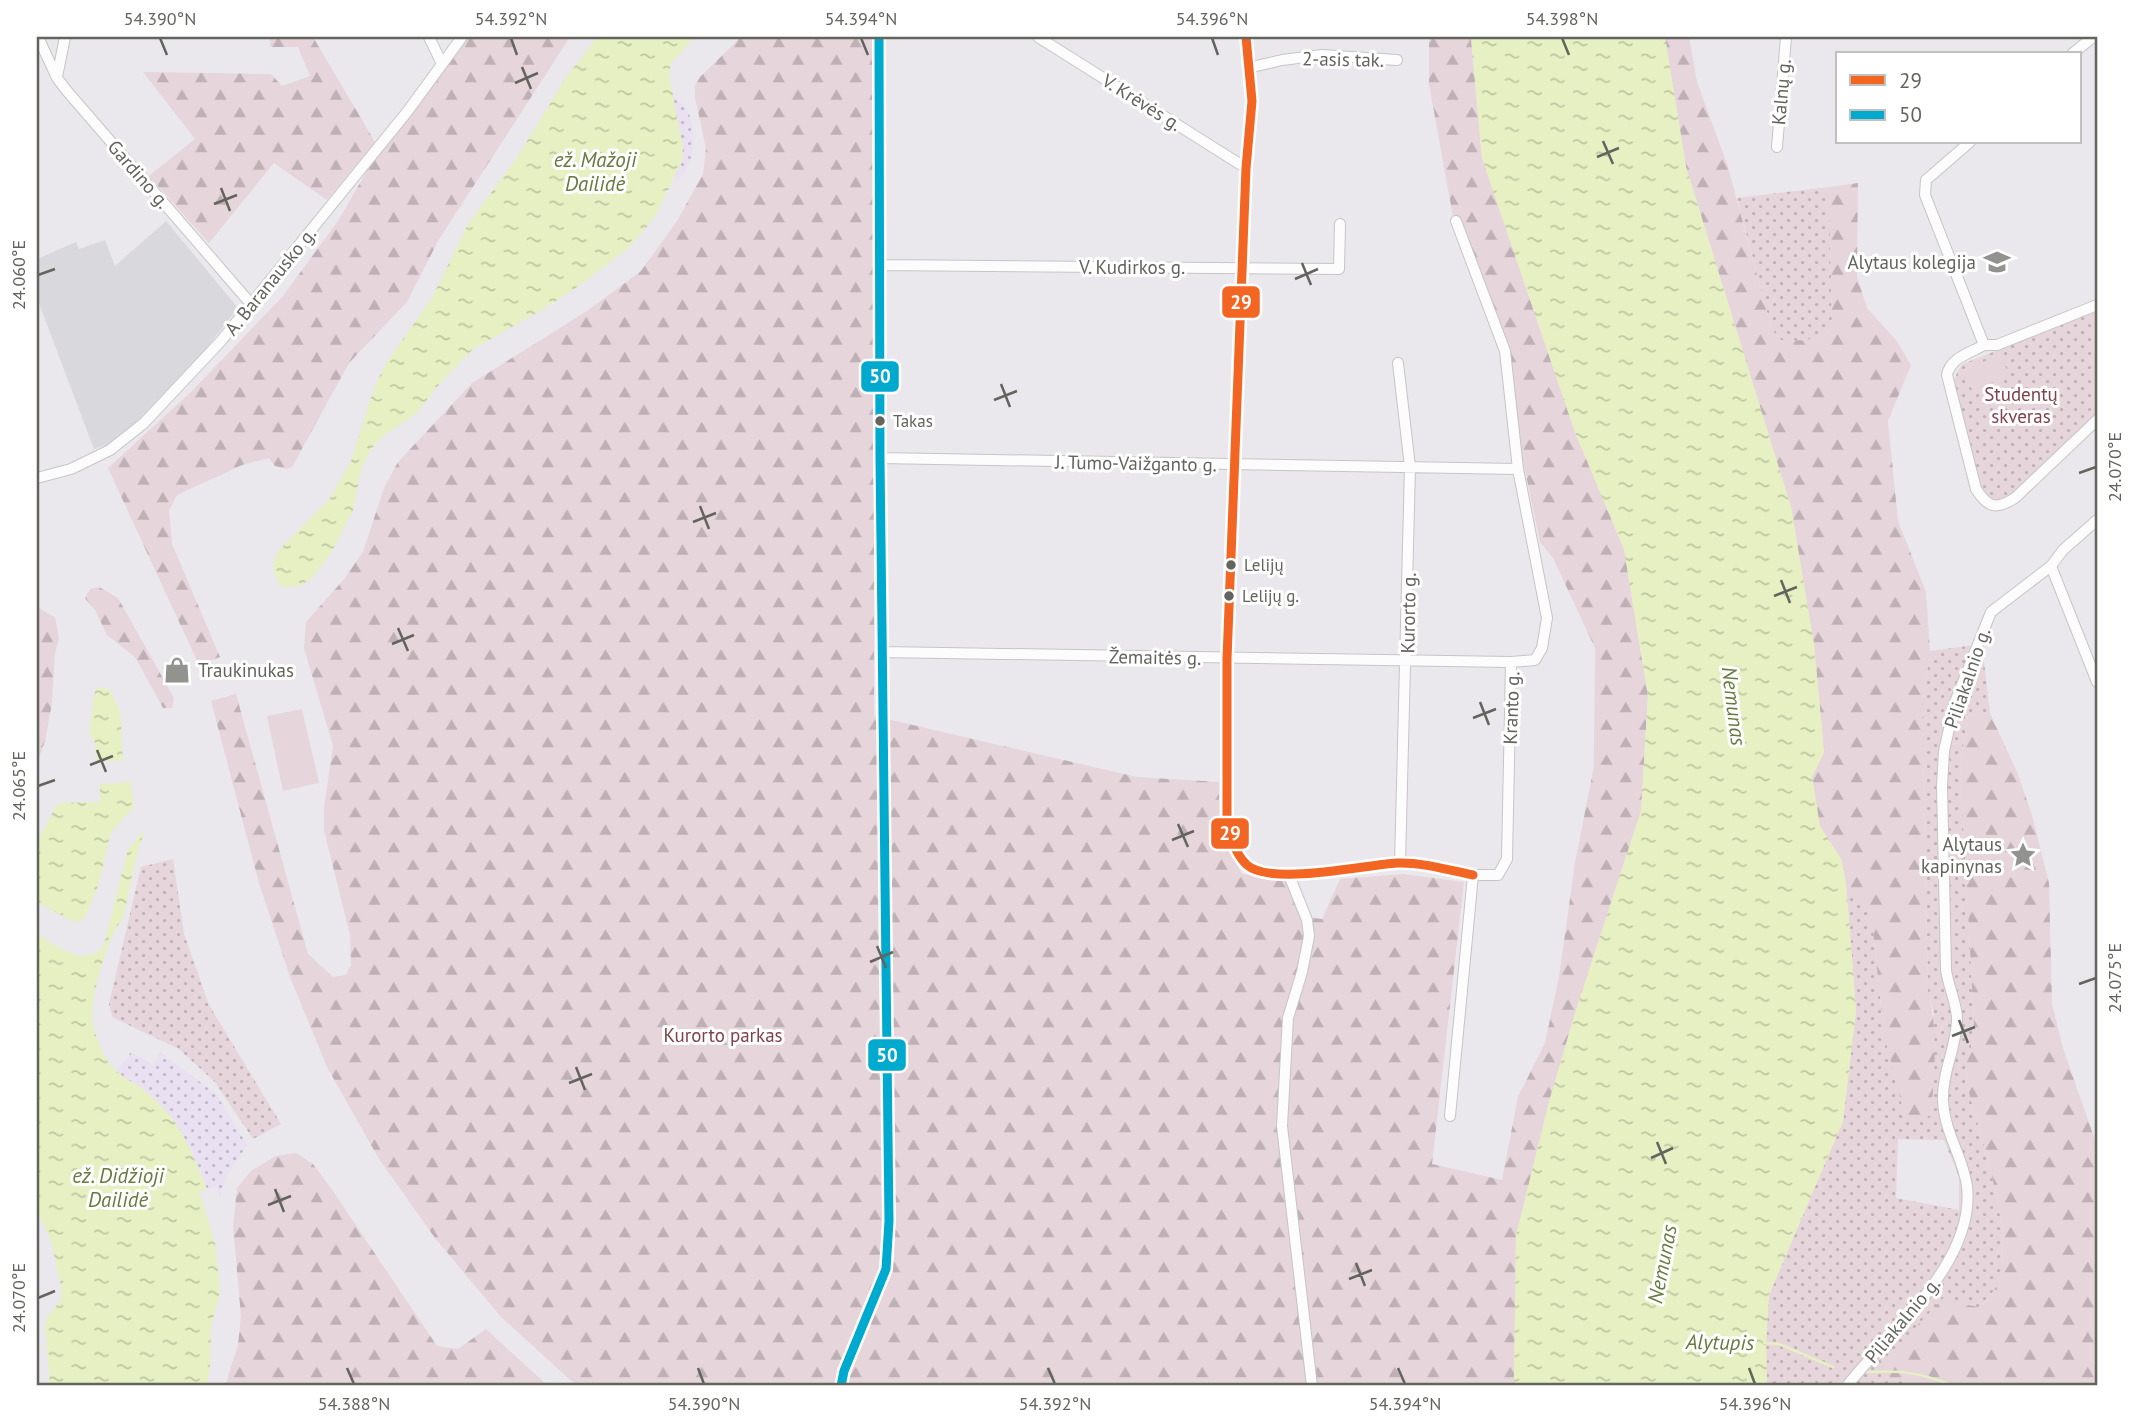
<svg xmlns="http://www.w3.org/2000/svg" width="2134" height="1423" font-family="'PT Sans',sans-serif">
<style>
.industrial{fill:#d9d8dc}
.grass{fill:url(#grass-dots);fill-rule:evenodd}
.forest{fill:url(#forest-firs)}
.sand{fill:url(#sand-dots)}
.garden{fill:#e6d5da}
.water{fill:url(#water-ripples)}
.lines{fill:none;stroke-linecap:round;stroke-linejoin:round}
.stream{stroke:#e6f0c2;stroke-width:2.5}
.minor-casing{stroke:#c6c5c6;stroke-width:12}
.minor{stroke:#fcfcfc;stroke-width:10}
.bus-1-casing{stroke:#fff;stroke-width:14}
.bus-2-casing{stroke:#fff;stroke-width:14}
.bus-1{stroke:#f26522;stroke-width:9}
.bus-2{stroke:#00a9ce;stroke-width:9}
.ticks{fill:none;stroke:#62645d;stroke-width:2.5}
.bus-dot{fill:#62645d;stroke:#fff;stroke-width:2.5}
.labels{text-anchor:middle;dominant-baseline:central;stroke-width:6;stroke-linejoin:round;paint-order:stroke}
.bus-label{font-size:17px;fill:#62645d;stroke:#fff;text-anchor:start}
.street-label{font-size:19px;fill:#62645d;stroke:#fff}
.poi-label{font-size:19px;fill:#62645d;stroke:#fff;text-anchor:end}
.park-label{font-size:19px;fill:#80414a;stroke:#fff}
.water-label{font-size:21px;font-style:italic;fill:#677b3e;stroke:#fff}
.line-badge{stroke:#fff;stroke-width:2.5}
.badge-label{font-size:19px;text-anchor:middle;font-weight:bold;fill:#fff}
.neatline{fill:none;stroke:#62645d;stroke-width:2.5}
.ticks-label{font-size:18px;text-anchor:middle;fill:#62645d}
</style>
<defs>
<pattern id="grass-dots" width="8" height="8" patternUnits="userSpaceOnUse" patternTransform="scale(1.75)"><rect width="8" height="8" fill="#e6d5da"/><path d="M2 2h.1M6 6h.1" fill="none" stroke="#beb0b4" stroke-width="1.8" stroke-linecap="round"/></pattern>
<pattern id="forest-firs" width="22" height="20" patternUnits="userSpaceOnUse" patternTransform="scale(1.75)"><rect width="22" height="20" fill="#e6d5da"/><path d="M5 1l3.5 6h-7zM16 11l3.5 6h-7z" fill="#beb0b4"/></pattern>
<pattern id="sand-dots" width="8" height="8" patternUnits="userSpaceOnUse" patternTransform="scale(1.75)"><rect width="8" height="8" fill="#e9e0f2"/><path d="M2 2h.1M6 6h.1" fill="none" stroke="#c0b9c7" stroke-width="1.8" stroke-linecap="round"/></pattern>
<pattern id="water-ripples" width="26" height="14" patternUnits="userSpaceOnUse" patternTransform="scale(1.75)"><rect width="26" height="14" fill="#e6f0c2"/><path d="M2 4q2-2 4 0t4 0M15 11q2-2 4 0t4 0" fill="none" stroke="#bec6a1"/></pattern>
</defs>
<rect width="100%" height="100%" fill="#eae8ec"/>
<path class="industrial" d="M 166,221 L 238,308 L 194,364 L 128,430 L 111,443 L 94,449 L 37,298 L 37,259 L 76,242 L 79,249 L 105,240 L 115,266 Z"/>
<path class="grass" d="M 1829,187 L 1832,328 C 1817,343 1801,340 1781,340 L 1772,330 L 1737,198 Z
M 2097,312 L 2097,416 L 2007,498 C 1998,503 1991,503 1983,494 C 1975,484 1959,402 1954,383 L 1957,372 L 1963,364 L 2090,313 Z
M 1982,644 L 1990,713 L 1968,715 L 1960,764 L 1974,1024 L 1971,1049 L 1966,1065 L 1967,1086 L 1990,1166 L 2003,1230 L 2002,1277 L 1987,1301 L 1979,1307 L 1963,1304 L 1885,1376 L 1915,1386 L 1767,1386 L 1766,1343 L 1769,1295 L 1843,1121 L 1856,1011 L 1846,883 L 1866,903 L 1873,932 L 1884,1034 L 1906,1120 L 1934,1014 L 1928,990 L 1922,706 L 1930,651 ZM 1898,1139 L 1944,1140 L 1959,1177 L 1959,1210 L 1896,1198 Z
M 173,859 L 184,934 L 209,1005 L 281,1124 L 253,1139 L 215,1082 L 179,1049 L 112,1017 L 109,1004 L 141,867 Z"/>
<path class="forest" d="M 270,37 L 313,37 L 375,142 L 327,200 L 274,163 L 209,243 L 149,176 L 195,139 L 143,72 L 271,74 L 282,86 L 310,76 L 298,47 L 270,47 Z
M 467,37 L 570,37 L 438,241 L 407,302 L 349,363 L 292,467 L 287,469 L 275,466 L 269,458 L 242,465 L 177,495 L 169,510 L 172,544 L 220,657 L 199,665 L 108,468 L 190,393 L 283,296 L 338,221 L 368,169 Z
M 741,37 L 874,37 L 874,716 L 1137,777 L 1219,782 L 1219,835 L 1242,874 L 1287,880 L 1307,917 L 1322,919 L 1340,879 L 1403,874 L 1464,882 L 1432,1164 L 1502,1180 L 1518,1097 L 1545,1043 L 1559,977 L 1575,863 L 1594,766 L 1595,648 L 1553,558 L 1540,542 L 1500,351 L 1455,228 L 1429,84 L 1429,37 L 1471,37 L 1482,158 L 1576,435 L 1624,549 L 1648,696 L 1641,811 L 1576,1010 L 1549,1102 L 1516,1236 L 1514,1386 L 851,1386 L 844,1371 L 831,1386 L 577,1386 L 501,1317 L 435,1238 L 379,1159 L 327,1067 L 290,977 L 259,883 L 211,701 L 236,694 L 308,954 L 333,977 L 346,975 L 351,965 L 350,935 L 324,830 L 324,808 L 333,746 L 304,648 L 306,622 L 344,579 L 363,552 L 384,488 L 398,462 L 472,383 L 587,311 L 641,271 L 677,221 L 703,174 L 706,149 L 695,97 L 695,86 L 700,77 Z
M 1665,37 L 1689,37 L 1697,82 L 1728,167 L 1772,330 L 1781,340 C 1801,340 1817,343 1832,328 L 1829,187 L 1858,183 L 1857,277 L 1867,308 L 1896,340 L 1911,365 L 1888,421 L 1898,521 L 1926,592 L 1930,651 L 1922,706 L 1928,990 C 1938,1032 1935,1072 1931,1114 L 1922,1122 L 1906,1121 L 1884,1034 L 1873,932 L 1866,904 L 1846,883 L 1841,859 L 1819,826 L 1812,777 L 1824,752 L 1814,645 L 1791,507 L 1686,167 Z
M 99,587 L 118,598 L 174,698 L 172,708 L 163,708 L 135,657 L 107,635 L 95,610 L 85,598 L 90,589 Z
M 37,607 L 55,617 L 59,638 L 55,654 L 52,703 L 45,741 L 37,763 Z
M 1990,713 L 2017,772 L 2032,815 L 2049,883 L 2052,1004 L 2063,1048 L 2097,1146 L 2097,1386 L 1915,1386 L 1885,1376 L 1880,1365 L 1946,1295 L 1963,1304 L 1979,1307 L 1987,1301 L 2002,1277 L 2003,1230 L 1990,1166 L 1967,1086 L 1966,1065 L 1971,1049 L 1974,1024 L 1960,764 L 1968,715 Z
M 296,1153 L 313,1164 L 333,1191 L 437,1346 L 458,1349 L 486,1329 L 548,1386 L 225,1386 L 238,1345 L 241,1316 L 233,1226 L 237,1188 L 251,1171 L 276,1156 Z"/>
<path class="sand" d="M 673,97 C 703,113 698,164 675,183 L 675,175 L 682,160 Z
M 131,1052 L 153,1065 L 160,1052 L 216,1094 L 247,1145 L 226,1177 L 220,1197 L 216,1186 L 207,1189 L 191,1148 L 117,1071 Z"/>
<path class="garden" d="M 2001,355 L 2009,376 L 1972,390 L 1964,369 Z
M 302,709 L 319,783 L 283,791 L 267,716 Z"/>
<path class="water" d="M 598,37 L 695,37 L 671,63 L 669,75 L 683,147 L 682,161 L 658,211 L 646,228 L 628,248 L 584,282 L 547,307 L 473,349 L 440,383 L 417,413 L 384,435 L 372,448 L 361,469 L 353,510 L 331,553 L 311,579 L 299,586 L 283,587 C 272,576 271,564 278,551 L 329,500 L 351,461 L 374,388 L 386,363 L 432,298 L 468,224 L 518,156 L 566,77 Z
M 1471,37 L 1665,37 L 1686,167 L 1791,507 L 1814,645 L 1824,752 L 1812,777 L 1820,826 L 1841,859 L 1846,883 L 1856,1011 L 1843,1121 L 1769,1295 L 1766,1343 L 1767,1386 L 1514,1386 L 1516,1236 L 1549,1102 L 1576,1010 L 1641,811 L 1648,696 L 1624,549 L 1576,435 L 1482,158 Z
M 103,688 L 110,690 L 120,712 L 123,760 L 97,762 L 94,739 L 89,737 L 94,695 L 96,689 Z
M 131,782 L 134,806 L 111,833 L 99,883 L 87,913 L 81,921 L 74,922 L 37,902 L 37,843 L 56,806 L 61,803 L 100,802 L 100,784 Z
M 145,829 L 137,854 L 123,919 C 108,933 92,994 92,1015 C 92,1030 103,1058 114,1069 C 122,1077 135,1083 144,1090 C 154,1098 164,1108 171,1117 C 188,1139 196,1164 207,1189 L 199,1191 L 215,1243 L 219,1280 L 219,1298 L 211,1325 L 210,1367 L 207,1386 L 50,1386 L 45,1324 C 48,1311 61,1307 62,1291 L 51,1241 L 37,1210 L 37,934 C 58,946 85,970 104,945 L 128,849 Z"/>
<g class="lines">
<path class="stream" d="M 1764,1343 L 1779,1344 L 1833,1367
M 1868,1372 C 1902,1370 1922,1373 1954,1386"/>
<g class="minor-casing">
<path id="minor" d="M 38,37 L 57,78 L 67,91 L 251,304
M 429,37 L 442,64
M 1038,37 L 1246,168
M 1246,37 L 1252,101 L 1246,168 L 1227,659 L 1227,821 C 1229,835 1236,855 1247,865 C 1271,886 1364,865 1397,863 C 1421,862 1449,870 1473,875
M 2072,54 L 2093,37
M 1248,68 L 1282,60 L 1322,55 L 1397,60
M 57,77 L 65,37
M 1970,142 L 1926,180 L 1925,195 L 1984,345 L 1997,345 L 2097,305
M 1777,147 L 1786,37
M 881,265 L 1339,269 L 1340,224
M 1984,345 C 1970,353 1950,358 1947,375 L 1976,489 C 1988,508 1996,510 2015,498 L 2097,420
M 1398,363 L 1410,467 L 1400,863
M 880,458 L 1518,469
M 37,478 L 71,469 L 110,450 L 144,423 L 221,341 L 407,112 L 462,37
M 2051,566 L 2097,682
M 883,652 L 1511,662
M 1289,875 L 1307,920 L 1309,936 L 1302,972 L 1288,1018 L 1282,1126 L 1312,1386
M 1450,1116 L 1473,875 L 1498,875 L 1507,859 L 1511,662 L 1535,660 L 1542,648 L 1547,618 L 1518,469 L 1505,351 L 1456,221
M 841,1386 L 844,1371 L 886,1269 L 889,1221 L 880,458 L 879,37
M 1847,1386 C 1889,1332 1976,1262 1967,1186 C 1963,1157 1944,1132 1943,1100 C 1942,1073 1956,1048 1957,1021 C 1958,1006 1948,986 1946,970 L 1942,786 L 1944,751 L 1955,702 L 1991,612 L 2051,566 L 2063,550 L 2097,520"/>
</g>
<use href="#minor" class="minor"/>
<g class="bus-1-casing">
<path id="bus-1" d="M 1246,37 L 1252,101 L 1246,168 L 1227,659 L 1227,821 C 1229,835 1236,855 1247,865 C 1271,886 1364,865 1397,863 C 1421,862 1449,870 1473,875"/>
</g>
<g class="bus-2-casing">
<path id="bus-2" d="M 841,1386 L 844,1371 L 886,1269 L 889,1221 L 880,458 L 879,37"/>
</g>
<use href="#bus-1" class="bus-1"/>
<use href="#bus-2" class="bus-2"/>
</g>
<path class="ticks" d="M 160,38 L 167,55M 511,38 L 517,55M 861,38 L 868,55M 1212,38 L 1218,55M 1562,38 L 1569,55M 522,67 L 531,89M 515,83 L 538,73M 1603,141 L 1613,164M 1597,157 L 1619,148M 221,188 L 230,211M 214,204 L 237,195M 1302,263 L 1311,285M 38,275 L 55,269M 1295,279 L 1318,269M 1001,384 L 1010,407M 994,400 L 1017,391M 2079,473 L 2096,467M 700,506 L 709,529M 693,522 L 716,513M 1781,580 L 1790,603M 1774,596 L 1797,587M 398,628 L 408,651M 392,644 L 414,635M 1480,702 L 1489,725M 1473,718 L 1496,709M 97,750 L 106,772M 90,765 L 113,756M 38,786 L 55,780M 1178,824 L 1188,847M 1172,840 L 1194,831M 877,946 L 886,968M 870,962 L 893,952M 2079,984 L 2096,978M 1959,1020 L 1968,1043M 1952,1036 L 1975,1027M 576,1067 L 585,1090M 569,1083 L 592,1074M 1657,1142 L 1666,1164M 1651,1158 L 1673,1148M 275,1189 L 284,1212M 268,1205 L 291,1196M 1356,1263 L 1365,1286M 1349,1279 L 1372,1270M 38,1298 L 55,1291M 347,1368 L 354,1384M 698,1368 L 704,1384M 1048,1368 L 1055,1384M 1398,1368 L 1405,1384M 1749,1368 L 1755,1384"/>
<defs>
<g id="university-bare" transform="scale(2.1)"><path d="M0-5L7-2L0 1L-7-2ZM-4 1L0 2.5L4 1V4Q0 6-4 4Z" fill="#92928f" stroke="#fff" stroke-width="2.5" paint-order="stroke"/></g>
<g id="shop-bare" transform="scale(2.1)"><path d="M-5-2.5h2.3a2.7 3.5 0 0 1 5.4 0H5L5.5 6h-11ZM-1.5-2.5h3a1.5 2.3 0 0 0-3 0Z" fill="#92928f" stroke="#fff" stroke-width="2.5" paint-order="stroke"/></g>
<g id="sight-bare" transform="scale(2.1)"><path d="M0-6L1.8-2.2L6-1.7L2.9 1.2L3.7 5.4L0 3.3L-3.7 5.4L-2.9 1.2L-6-1.7L-1.8-2.2Z" fill="#92928f" stroke="#fff" stroke-width="2.5" paint-order="stroke"/></g>
</defs>
<g fill-rule="evenodd">
<use href="#university-bare" x="1997" y="262"/>
<use href="#shop-bare" x="177" y="670"/>
<use href="#sight-bare" x="2023" y="855"/>
</g>
<g class="bus-dot">
<circle cx="880" cy="421" r="6"/>
<circle cx="1231" cy="565" r="6"/>
<circle cx="1229" cy="596" r="6"/>
</g>
<g class="labels">
<g class="bus-label">
<text x="893" y="421">Takas</text>
<text x="1244" y="565">Lelijų</text>
<text x="1242" y="596">Lelijų g.</text>
</g>
<g class="street-label">
<text transform="translate(1343 59) rotate(1)">2-asis tak.</text>
<text transform="translate(1781 92) rotate(-85)">Kalnų g.</text>
<text transform="translate(1142 102) rotate(32)">V. Krėvės g.</text>
<text transform="translate(139 174) rotate(49)">Gardino g.</text>
<text x="1132" y="267">V. Kudirkos g.</text>
<text transform="translate(270 281) rotate(-51)">A. Baranausko g.</text>
<text transform="translate(1136 463) rotate(1)">J. Tumo-Vaižganto g.</text>
<text transform="translate(1408 613) rotate(-89)">Kurorto g.</text>
<text transform="translate(1155 657) rotate(1)">Žemaitės g.</text>
<text transform="translate(1967 678) rotate(-71)">Piliakalnio g.</text>
<text transform="translate(1511 708) rotate(-88)">Kranto g.</text>
<text transform="translate(1902 1320) rotate(-50)">Piliakalnio g.</text>
</g>
<g class="poi-label">
<text x="1976" y="262">Alytaus kolegija</text>
<text x="198" y="670" text-anchor="start">Traukinukas</text>
<text x="2002" y="844">Alytaus<tspan x="2002" dy="22">kapinynas</tspan></text>
</g>
<g class="park-label">
<text x="2021" y="394">Studentų<tspan x="2021" dy="22">skveras</tspan></text>
<text x="723" y="1035">Kurorto parkas</text>
</g>
<g class="water-label">
<text x="595" y="159">ež. Mažoji<tspan x="595" dy="24">Dailidė</tspan></text>
<text transform="translate(1734 706) rotate(83)">Nemunas</text>
<text x="118" y="1175">ež. Didžioji<tspan x="118" dy="24">Dailidė</tspan></text>
<text transform="translate(1662 1264) rotate(-79)">Nemunas</text>
<text transform="translate(1720 1342) rotate(1)">Alytupis</text>
</g>
</g>
<g class="line-badge">
<rect x="1221" y="285" width="40" height="34" rx="7" fill="#f26522"/>
<rect x="860" y="360" width="40" height="33" rx="7" fill="#00a9ce"/>
<rect x="1210" y="817" width="40" height="33" rx="7" fill="#f26522"/>
<rect x="867" y="1038" width="40" height="34" rx="7" fill="#00a9ce"/>
</g>
<g class="badge-label">
<text x="1241" y="309">29</text>
<text x="880" y="383">50</text>
<text x="1230" y="840">29</text>
<text x="887" y="1062">50</text>
</g>
<rect width="2134" height="1423" fill="none" stroke="#ffffff" stroke-width="77"/>
<rect x="1836" y="52" width="245" height="91" fill="#ffffff" stroke="#c0c1be" stroke-width="2"/>
<rect x="1850" y="75" width="35" height="10" fill="#f26522" stroke="#c0c1be" stroke-width="2"/>
<text x="1899" y="88" font-size="21" fill="#62645d">29</text>
<rect x="1850" y="110" width="35" height="10" fill="#00a9ce" stroke="#c0c1be" stroke-width="2"/>
<text x="1899" y="122" font-size="21" fill="#62645d">50</text>
<rect x="38" y="38" width="2058" height="1346" class="neatline"/>
<g class="ticks-label">
<text x="160" y="25">54.390°N</text>
<text x="511" y="25">54.392°N</text>
<text x="861" y="25">54.394°N</text>
<text x="1212" y="25">54.396°N</text>
<text x="1562" y="25">54.398°N</text>
<text transform="translate(19 275) rotate(-90)" y="6">24.060°E</text>
<text transform="translate(2115 467) rotate(-90)" y="6">24.070°E</text>
<text transform="translate(19 786) rotate(-90)" y="6">24.065°E</text>
<text transform="translate(2115 978) rotate(-90)" y="6">24.075°E</text>
<text transform="translate(19 1298) rotate(-90)" y="6">24.070°E</text>
<text x="354" y="1410">54.388°N</text>
<text x="704" y="1410">54.390°N</text>
<text x="1055" y="1410">54.392°N</text>
<text x="1405" y="1410">54.394°N</text>
<text x="1755" y="1410">54.396°N</text>
</g>
</svg>
